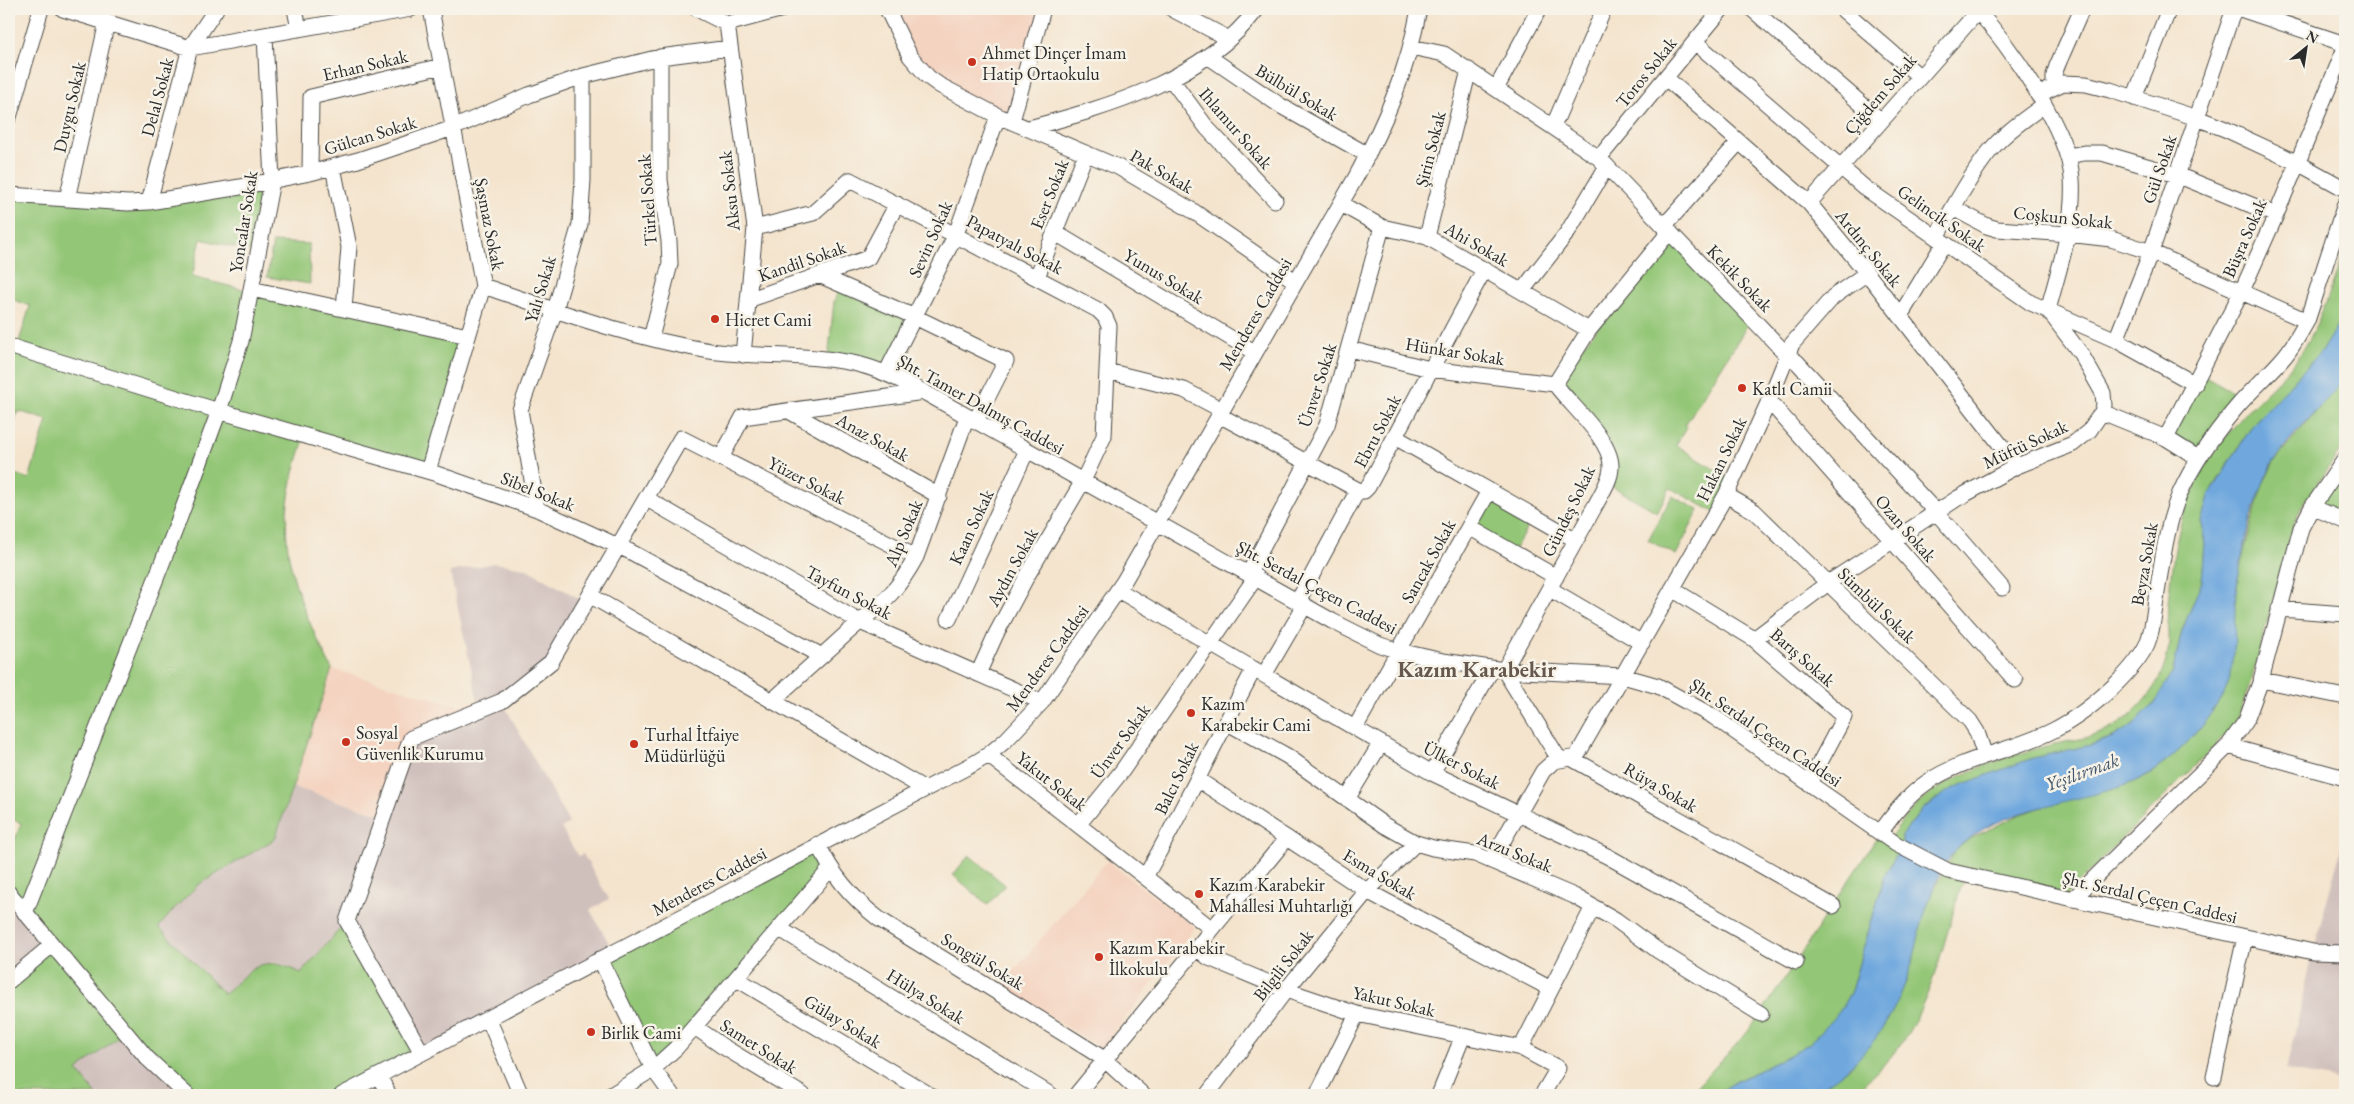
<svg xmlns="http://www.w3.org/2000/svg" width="2354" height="1104" font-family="'EB Garamond',serif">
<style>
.built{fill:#f4d3c0}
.industrial{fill:#d0c0bc}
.green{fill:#93c676;stroke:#5f7850}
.water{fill:#6fa8de;stroke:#4d6a84}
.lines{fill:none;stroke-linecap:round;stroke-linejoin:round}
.minor-casing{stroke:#494743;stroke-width:17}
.minor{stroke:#fff;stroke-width:15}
.poi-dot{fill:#c8321e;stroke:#f7f3e8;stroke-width:2}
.labels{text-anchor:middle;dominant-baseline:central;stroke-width:5;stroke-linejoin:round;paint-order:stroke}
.poi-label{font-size:18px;fill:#2b2b2b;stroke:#f7f3e8;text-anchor:start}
.street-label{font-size:18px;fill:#2b2b2b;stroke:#f7f3e8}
.water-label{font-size:19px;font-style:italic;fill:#43576a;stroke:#f7f3e8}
.district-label{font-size:22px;font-weight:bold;fill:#67584d;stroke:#f7f3e8}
</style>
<rect width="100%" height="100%" fill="#f7f3e8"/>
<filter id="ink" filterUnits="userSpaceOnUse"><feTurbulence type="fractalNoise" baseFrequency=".02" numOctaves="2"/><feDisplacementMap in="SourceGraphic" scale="10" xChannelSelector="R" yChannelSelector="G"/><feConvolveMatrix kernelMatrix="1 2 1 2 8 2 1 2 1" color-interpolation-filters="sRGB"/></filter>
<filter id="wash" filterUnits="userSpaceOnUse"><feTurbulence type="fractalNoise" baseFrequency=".0096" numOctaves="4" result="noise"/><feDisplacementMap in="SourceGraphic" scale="20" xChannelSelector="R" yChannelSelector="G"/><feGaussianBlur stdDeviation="1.12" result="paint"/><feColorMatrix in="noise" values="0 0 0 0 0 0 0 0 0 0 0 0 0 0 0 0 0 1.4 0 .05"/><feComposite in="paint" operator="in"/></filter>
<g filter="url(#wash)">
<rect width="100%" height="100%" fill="#f4e4cd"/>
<path class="built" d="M 887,9 L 1032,9 L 1040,21 L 1012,121 L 939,85 Z
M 332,669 L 460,706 L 478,700 L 480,710 L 384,815 L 293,787 Z
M 1107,861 L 1195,927 L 1102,1049 L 1001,986 Z"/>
<path class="industrial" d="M 494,563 L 525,568 L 587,603 L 551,662 L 502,701 L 569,823 L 561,828 L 578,856 L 583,854 L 609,899 L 590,910 L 614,952 L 373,1079 L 288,966 L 273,962 L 259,966 L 224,994 L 159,927 L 174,909 L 198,885 L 275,839 L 293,787 L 383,815 L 411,738 L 480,710 L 450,572 Z
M 2341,849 L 2345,850 L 2345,1082 L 2286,1070 L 2318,933 Z
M 9,893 L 52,945 L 9,981 Z
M 125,1032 L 187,1095 L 97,1095 L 77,1070 Z"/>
<path class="green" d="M 272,181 L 258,253 L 201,239 L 192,277 L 250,291 L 468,336 L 428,471 L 305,436 C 297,461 289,487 287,513 C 282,567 308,622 332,669 L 275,839 L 198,885 L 174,909 L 159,927 L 224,994 C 254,967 261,953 301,973 L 347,921 L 422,1053 L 342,1095 L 187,1095 L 125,1032 L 77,1070 L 97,1095 L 9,1095 L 9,981 L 52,945 L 9,893 L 9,856 L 21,823 L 9,818 L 9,787 L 14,773 L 9,771 L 9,472 L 29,479 L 47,420 L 18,411 L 9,436 L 9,346 L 17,348 L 30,306 L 9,298 L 9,195 L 128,203 Z
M 1670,231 L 1752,318 L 1685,425 L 1687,426 L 1676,445 L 1733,481 L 1716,513 L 1670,488 L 1657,512 L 1606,483 L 1611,466 L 1555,384 Z
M 273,242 L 309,244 L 310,284 L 267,277 Z
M 2345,247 L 2345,312 L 2343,316 L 2321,352 L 2254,423 L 2213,488 L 2202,522 L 2205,545 L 2202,581 L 2182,631 L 2173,671 L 2161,694 L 2145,714 L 2125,731 L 2113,737 L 1936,799 L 1922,810 L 1902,835 L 1902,844 L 1885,875 L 1851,991 L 1840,1011 L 1827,1027 L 1810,1043 L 1788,1056 L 1737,1081 L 1715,1095 L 1689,1095 L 1745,1035 L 1761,1014 L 1880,833 L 1889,839 C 1901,822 1913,806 1930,794 C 1956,773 2013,755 2046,746 C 2075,739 2105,738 2129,716 C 2150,697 2167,673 2169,643 C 2170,630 2166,617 2168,603 C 2171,572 2175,536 2186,507 C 2199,473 2220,442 2244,415 C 2261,396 2282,379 2297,359 C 2321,325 2332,286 2345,247 Z
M 841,285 L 915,317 L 886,373 L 828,360 L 834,301 Z
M 2200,373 L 2244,398 L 2198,458 L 2166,438 Z
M 2345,378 L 2345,444 L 2304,502 L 2293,525 L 2252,678 L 2238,717 L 2227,734 L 2064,897 L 1965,875 C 1940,947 1932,1023 1872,1076 C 1866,1082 1856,1092 1848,1095 C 1838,1099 1820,1095 1810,1095 L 1851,1067 L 1885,1023 L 1906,982 L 1921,922 L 1932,892 L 1955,851 L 1969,839 L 2019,815 L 2054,803 L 2128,784 L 2148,775 L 2166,762 L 2187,742 L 2219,701 L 2240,567 L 2262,486 L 2274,462 L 2284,449 Z
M 2345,459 L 2345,521 L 2312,507 Z
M 1489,491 L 1534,516 L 1513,552 L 1469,527 Z
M 1672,496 L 1699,510 L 1676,555 L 1648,540 Z
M 818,844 L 831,868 L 653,1069 L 600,959 Z
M 969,855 L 1005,885 L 988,905 L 953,875 Z"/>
<path class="water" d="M 2345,312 L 2345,378 C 2323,407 2293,431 2273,463 C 2256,491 2242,552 2237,585 C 2231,622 2242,666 2220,700 C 2199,733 2166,770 2128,784 C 2075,804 1996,807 1955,851 C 1935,872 1922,920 1916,948 C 1904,1000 1875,1054 1828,1083 C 1823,1087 1816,1093 1810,1095 C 1803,1097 1792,1095 1784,1095 C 1761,1095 1738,1095 1715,1095 L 1737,1081 L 1788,1056 L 1810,1043 L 1840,1011 L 1851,991 L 1885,875 L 1902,844 L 1902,835 L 1922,810 L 1948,791 L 1966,783 L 2033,758 L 2091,745 L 2113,737 L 2134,724 L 2153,705 L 2173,671 L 2182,631 L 2202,581 L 2205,545 L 2202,522 L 2209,496 L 2254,423 L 2321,352 Z"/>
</g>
<g filter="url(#ink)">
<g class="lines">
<g class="minor-casing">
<path id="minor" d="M 63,9 L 190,48 L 411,9
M 295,9 L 299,29
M 697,9 L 727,24 L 783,9
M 887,9 L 910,56 L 928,77 L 939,85 L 998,116 L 1118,167 L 1193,211 L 1295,281
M 1172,9 L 1229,39
M 1752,9 L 1881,121
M 1842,9 L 1920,77
M 2240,9 L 2345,44
M 727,24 L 755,228 L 743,355
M 1695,42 L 1865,188 L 2031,303 L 2116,340 L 2195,384
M 1411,47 L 1444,54 L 1599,158 L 1788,356 L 1797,362 L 1936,512 L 2002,588
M 1209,57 L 1281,106 L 1368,155
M 1666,78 L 1809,203 L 1867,273 L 2017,466
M 1171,79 L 1207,128 L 1275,200
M 2054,86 L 2054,75 L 2057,66 L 2082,9
M 1496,89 L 1539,9
M 2038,95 L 2063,83 L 2086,84 L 2110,90 L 2197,118 L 2225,129 L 2298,163 L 2345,189
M 2134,98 L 2169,9
M 9,117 L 41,9
M 1012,121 L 1043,9
M 1553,127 L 1604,9
M 1029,128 C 1112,106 1203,80 1257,9
M 2068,156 L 2084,153 L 2102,153 L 2177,175 L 2276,215
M 1599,158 L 1722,9
M 333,167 L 349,247 L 344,309
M 310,173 L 311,97 L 442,66
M 9,195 L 128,203 L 149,202 L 240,187 L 310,173 L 358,160 L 453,128 L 529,95 L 583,76 L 660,57 L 730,48
M 67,199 L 107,22
M 149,202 L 190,48 L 216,9
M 1809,203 L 1980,9
M 1341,204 L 1382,227 L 1427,237 L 1589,330
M 1953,208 L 1987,226 L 1997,229 L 2068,234 L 2111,239 L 2151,252 L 2307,321
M 1664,226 L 1739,142
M 755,228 L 813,213 L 850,180 L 1098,310 L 1105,317 L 1109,326 L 1104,436 L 1083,481 L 1027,576 L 996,634 L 978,674
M 1054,232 L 1254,352
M 1427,237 L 1469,70
M 1936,237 C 1953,209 1968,178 1989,152 C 2004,133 2025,119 2044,105
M 819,275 L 915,317 L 1006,361 L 975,422
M 1037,277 L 1086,153
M 483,286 C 557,311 632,338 710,351 C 759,358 814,353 861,365 C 884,371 904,382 924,392 L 1332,621 L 1380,645 L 1399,651 L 1443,661 L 1504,670 L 1623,676 L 1658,686 L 1714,717 L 1896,844 L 1948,871 L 2313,952 L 2345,953
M 251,289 L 468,336
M 1522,291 L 1567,233 L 1607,166
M 748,300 L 868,258 L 897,204
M 1900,316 L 1944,243
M 651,338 L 670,264 L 669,241 L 660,180 L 660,57
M 2116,340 L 2151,252 L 2234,9
M 9,346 L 219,411 L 434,473 L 537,509 L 631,552 L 822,656
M 1349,349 L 1430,369 L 1555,384
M 1107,371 L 1184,390 L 1222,410
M 886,373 L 956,234 L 998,116
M 1555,384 C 1570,405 1612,440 1611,467 C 1611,480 1601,494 1595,506 L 1504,670 L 1559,759
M 1555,384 L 1589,330 L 1670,231
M 1769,401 L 2015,680
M 789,411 L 939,496
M 2102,412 L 2166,438 L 2198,458
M 1219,415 L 1358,490
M 1395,437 L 1576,540
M 2166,438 L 2241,293 L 2276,215 L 2345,48
M 721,458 L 743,417 L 924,392
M 428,471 L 483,286 L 431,9
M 1726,495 L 1754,511 L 1970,721 L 1977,732 L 1985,756
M 647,499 L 860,622 L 1042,702
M 2312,507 L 2345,521
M 537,509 L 520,410 L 555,310 L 580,224 L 583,180 L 583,76
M 1469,527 L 1556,577
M 1249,573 L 1327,425 L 1382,227
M 1550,589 L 1642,643
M 1672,589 L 1754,639 L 1844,717 L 1809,783
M 1118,590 L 1432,773 L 1607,856 L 1796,962
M 591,596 L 925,789
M 1298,601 L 1358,490 L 1364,491 L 1368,487 L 1484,270
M 2279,609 L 2345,614
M 949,619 L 1027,450
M 1754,639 L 1828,583 L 1958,498 L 2017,466 L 2073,444 L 2089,431 L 2102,412 L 2104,405 L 2103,393 L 2081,354 L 2048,310 C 2059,268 2075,223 2072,179 C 2069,132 2009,42 1975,9
M 1264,675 L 1305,605
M 2261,680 L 2345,697
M 772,701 C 797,678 822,656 847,633 C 879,605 895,596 916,557 L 967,417
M 1226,722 L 1287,756 L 1384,825 L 1416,843 L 1433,848 L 1475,854 L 1574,896 L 1616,920 L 1657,950 L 1761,1014
M 1355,728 L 1489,491
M 2228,746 L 2345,778
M 988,755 L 1212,929
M 1575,759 L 1726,495 L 1769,401 L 1792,344 L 1833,297 L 1867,273
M 1432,773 L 1492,669
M 1197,779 L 1367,891 L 1551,989
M 1347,799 L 1381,743
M 1078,825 L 1122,771 L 1256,577
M 1880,833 C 1893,815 1907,796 1926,783 C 1964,757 2013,751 2054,730 C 2076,719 2097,702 2115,685 C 2127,673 2140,659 2147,644 C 2153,630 2154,614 2156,599 C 2162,564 2166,526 2180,493 C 2194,462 2214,434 2236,408 C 2251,390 2270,374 2285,356 C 2294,345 2300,333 2307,321 L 2345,204
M 818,844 C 832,875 853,899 879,919 L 1090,1050 L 1104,1059 L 1143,1095
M 1492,860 L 1543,771 L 1554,761 L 1571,758 L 1833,906
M 1145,877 C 1184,809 1217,738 1254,669
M 9,893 L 147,1058 L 187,1095
M 2073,899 L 2228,746 L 2246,721 L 2261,680 L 2301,528 L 2312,507 L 2345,459
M 25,913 L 175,530 L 219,411 L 241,341 L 272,181 L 265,35
M 780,929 L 1051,1095
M 1196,948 L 1209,958 L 1286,990 L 1357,1014 L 1521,1048 L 1558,1068 L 1542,1095
M 600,959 L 653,1069 L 672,1095
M 737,979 L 930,1095
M 9,981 L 52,945
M 488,1018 L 521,1095
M 695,1027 L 722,1046 L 803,1095
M 1521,1048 L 1593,907
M 422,1053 L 347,921 L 411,738 L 502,701 L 551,662 L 681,438 L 916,557
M 379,1076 L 389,1095
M 2214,1077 L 2245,937
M 342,1095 L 975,763 L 988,755 L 1006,740 L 1042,702 L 1124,581 L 1356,177 C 1385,123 1408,70 1419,9
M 611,1095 L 653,1069 L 676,1048 L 831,868
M 1076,1095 L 1287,838
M 1207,1095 L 1286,990 L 1367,891 L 1416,843
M 1317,1095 L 1357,1014
M 1439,1095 L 1463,1036"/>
</g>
<use href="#minor" class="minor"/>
</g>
</g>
<g class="poi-dot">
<circle cx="972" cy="62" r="5"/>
<circle cx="715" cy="319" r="5"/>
<circle cx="1742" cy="388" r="5"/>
<circle cx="1191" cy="713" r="5"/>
<circle cx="346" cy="742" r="5"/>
<circle cx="634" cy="744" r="5"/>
<circle cx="1199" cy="894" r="5"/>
<circle cx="1099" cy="957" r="5"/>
<circle cx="591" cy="1032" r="5"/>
</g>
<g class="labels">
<g class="poi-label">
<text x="982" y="52">Ahmet Dinçer İmam<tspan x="982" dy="21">Hatip Ortaokulu</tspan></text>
<text x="725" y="319">Hicret Cami</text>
<text x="1752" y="388">Katlı Camii</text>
<text x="1201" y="703">Kazım<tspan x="1201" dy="21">Karabekir Cami</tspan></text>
<text x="356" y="732">Sosyal<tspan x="356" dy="21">Güvenlik Kurumu</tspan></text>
<text x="644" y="734">Turhal İtfaiye<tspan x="644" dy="21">Müdürlüğü</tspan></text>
<text x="1209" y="884">Kazım Karabekir<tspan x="1209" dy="21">Mahallesi Muhtarlığı</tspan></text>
<text x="1109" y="947">Kazım Karabekir<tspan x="1109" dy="21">İlkokulu</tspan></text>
<text x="601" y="1032">Birlik Cami</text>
</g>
<g class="street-label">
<text transform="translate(365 65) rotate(-13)">Erhan Sokak</text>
<text transform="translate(1646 72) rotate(-51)">Toros Sokak</text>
<text transform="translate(1297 92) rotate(31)">Bülbül Sokak</text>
<text transform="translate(1880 94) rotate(-49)">Çiğdem Sokak</text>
<text transform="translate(157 97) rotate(-75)">Delal Sokak</text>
<text transform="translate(69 107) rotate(-77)">Duygu Sokak</text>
<text transform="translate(1236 128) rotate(49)">Ihlamur Sokak</text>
<text transform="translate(370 135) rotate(-17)">Gülcan Sokak</text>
<text transform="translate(1430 149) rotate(-76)">Şirin Sokak</text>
<text transform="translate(2159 169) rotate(-71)">Gül Sokak</text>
<text transform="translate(1162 171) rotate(30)">Pak Sokak</text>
<text transform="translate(729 191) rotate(-96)">Aksu Sokak</text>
<text transform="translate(1049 194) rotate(-68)">Eser Sokak</text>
<text transform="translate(647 200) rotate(-94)">Türkel Sokak</text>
<text transform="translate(2063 217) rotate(6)">Coşkun Sokak</text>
<text transform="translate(1942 218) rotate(35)">Gelincik Sokak</text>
<text transform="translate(243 222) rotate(-81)">Yoncalar Sokak</text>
<text transform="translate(490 224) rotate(79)">Şaşmaz Sokak</text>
<text transform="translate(2244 238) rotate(-66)">Büşra Sokak</text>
<text transform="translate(930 239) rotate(-66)">Sevin Sokak</text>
<text transform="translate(1015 244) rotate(28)">Papatyalı Sokak</text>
<text transform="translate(1477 244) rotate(30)">Ahi Sokak</text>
<text transform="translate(1869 248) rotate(51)">Ardınç Sokak</text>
<text transform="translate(802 261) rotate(-19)">Kandil Sokak</text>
<text transform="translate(1164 276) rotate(31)">Yunus Sokak</text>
<text transform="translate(1740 278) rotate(46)">Kekik Sokak</text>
<text transform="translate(540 289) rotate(-73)">Yalı Sokak</text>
<text transform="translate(1255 314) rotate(-60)">Menderes Caddesi</text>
<text transform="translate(1455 351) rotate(9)">Hünkar Sokak</text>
<text transform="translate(1317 385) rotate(-72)">Ünver Sokak</text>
<text transform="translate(981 404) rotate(29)">Şht. Tamer Dalmış Caddesi</text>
<text transform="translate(1377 431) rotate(-62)">Ebru Sokak</text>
<text transform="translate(873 437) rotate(29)">Anaz Sokak</text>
<text transform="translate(2025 444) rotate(-25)">Müftü Sokak</text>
<text transform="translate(1721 459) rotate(-64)">Hakan Sokak</text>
<text transform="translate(807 480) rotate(27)">Yüzer Sokak</text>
<text transform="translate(538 491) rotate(22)">Sibel Sokak</text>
<text transform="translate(1568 511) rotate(-64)">Gündeş Sokak</text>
<text transform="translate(971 527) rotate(-65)">Kaan Sokak</text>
<text transform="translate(1906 528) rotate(49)">Ozan Sokak</text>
<text transform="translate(903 533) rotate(-67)">Alp Sokak</text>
<text transform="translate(1428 561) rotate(-61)">Sancak Sokak</text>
<text transform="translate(2144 564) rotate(-80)">Beyza Sokak</text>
<text transform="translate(1012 567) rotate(-61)">Aydın Sokak</text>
<text transform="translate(1317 587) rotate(28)">Şht. Serdal Çeçen Caddesi</text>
<text transform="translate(849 592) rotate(28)">Tayfun Sokak</text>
<text transform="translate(1877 605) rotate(44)">Sümbül Sokak</text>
<text transform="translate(1803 657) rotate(41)">Barış Sokak</text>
<text transform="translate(1047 658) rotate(-54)">Menderes Caddesi</text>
<text transform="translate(1766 732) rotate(34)">Şht. Serdal Çeçen Caddesi</text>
<text transform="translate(1120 741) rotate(-54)">Ünver Sokak</text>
<text transform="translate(1462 765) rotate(27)">Ülker Sokak</text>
<text transform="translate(1176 778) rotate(-64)">Balcı Sokak</text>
<text transform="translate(1052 781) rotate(38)">Yakut Sokak</text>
<text transform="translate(1661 787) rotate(30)">Rüya Sokak</text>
<text transform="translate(1515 852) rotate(22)">Arzu Sokak</text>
<text transform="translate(1380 874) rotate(31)">Esma Sokak</text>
<text transform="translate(709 881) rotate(-28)">Menderes Caddesi</text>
<text transform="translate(2150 897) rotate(13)">Şht. Serdal Çeçen Caddesi</text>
<text transform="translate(983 961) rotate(31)">Songül Sokak</text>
<text transform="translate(1283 965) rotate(-52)">Bilgili Sokak</text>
<text transform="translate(926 996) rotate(32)">Hülya Sokak</text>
<text transform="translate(1394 1001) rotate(13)">Yakut Sokak</text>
<text transform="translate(843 1021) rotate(31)">Gülay Sokak</text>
<text transform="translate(759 1046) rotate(32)">Samet Sokak</text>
</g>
<g class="water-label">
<text transform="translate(2082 772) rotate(-20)">Yeşilırmak</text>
</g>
<g class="district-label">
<text x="1477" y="669">Kazım Karabekir</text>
</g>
</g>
<rect width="2354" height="1104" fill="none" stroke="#f7f3e8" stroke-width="30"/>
<g transform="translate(2306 48) rotate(30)" stroke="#f7f3e8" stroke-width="4" paint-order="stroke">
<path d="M0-4L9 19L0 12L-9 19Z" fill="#2b2b2b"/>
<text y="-8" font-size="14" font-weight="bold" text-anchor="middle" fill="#2b2b2b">N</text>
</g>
</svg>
